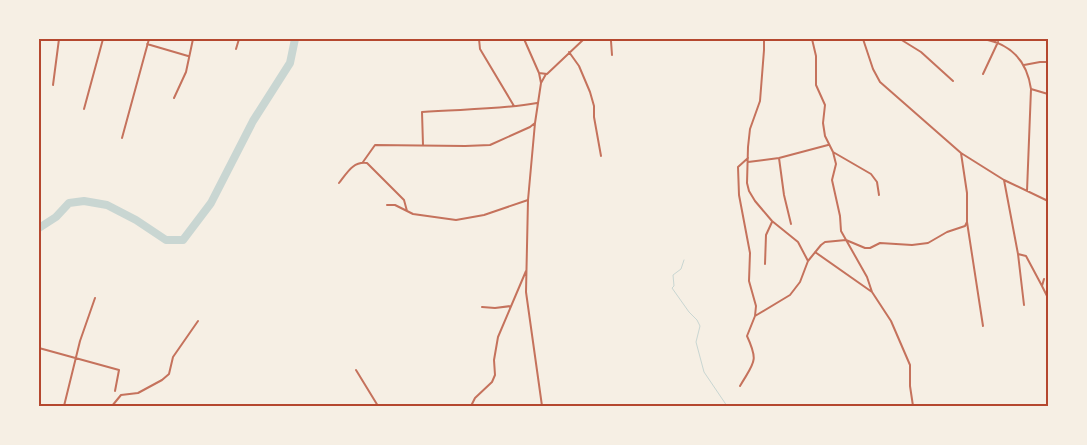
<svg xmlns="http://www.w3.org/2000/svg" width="1087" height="445" font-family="'Noto Sans',sans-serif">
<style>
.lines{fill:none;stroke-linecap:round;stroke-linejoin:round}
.stream{stroke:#c9d6d2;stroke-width:1}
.river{stroke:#c9d6d2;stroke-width:8}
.minor{stroke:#c5725c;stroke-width:2}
.neatline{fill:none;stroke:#b5482f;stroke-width:2}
</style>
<rect width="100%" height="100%" fill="#f6efe4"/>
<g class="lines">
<path class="stream" d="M 684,260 L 681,269 L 673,275 L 674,286 L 672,288 L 689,312 L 697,320 L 700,326 L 696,342 L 704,372 L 727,406"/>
<path class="river" d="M 39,228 L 56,217 L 69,203 L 84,201 L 107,205 L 136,220 L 166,240 L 183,240 L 211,203 L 253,121 L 290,63 L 295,39"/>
<path class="minor" d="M 479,39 L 480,49 L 514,106
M 524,39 L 539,73 L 541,83 L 535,123 L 528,200 L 526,292 L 542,406
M 610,39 L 611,41 L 612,55
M 764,39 L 764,50 L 760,101 L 750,129 L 748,147 L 747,183 L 749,191 L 755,201 L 772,221 L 798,242 L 808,261
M 812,39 L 816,56 L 816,85 L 825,105 L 823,123 L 825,136 L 833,152 L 836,164 L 832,180 L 840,216 L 841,231 L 867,277 L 872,292 L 891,321 L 910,365 L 910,386 L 913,406
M 863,39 L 873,69 L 880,82 L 961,153 L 1004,180 L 1048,201
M 900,39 L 921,52 L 953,81
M 983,39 C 1012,44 1027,61 1031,89 L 1027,191
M 147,44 L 188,56
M 236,49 L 239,39
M 569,52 L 579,66 L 590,92 L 594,106 L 594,117 L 601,156
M 1024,65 L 1040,62 L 1048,62
M 539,73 L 547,74 L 584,39
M 983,74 L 998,42
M 541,83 L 546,74
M 53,85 L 59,39
M 1031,89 L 1048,94
M 174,98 L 186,72 L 193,39
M 84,109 L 103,39
M 122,138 L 149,39
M 423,145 L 422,112 C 461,109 499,110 537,103
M 833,152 L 871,174 L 877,182 L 879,195
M 779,158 L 784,195 L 791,224
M 363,162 L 375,145 L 465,146 L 490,145 L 530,127 L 535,123
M 748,162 L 779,158 L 828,145
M 1004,180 L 1018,254 L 1024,305
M 339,183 C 347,173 353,161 367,163 L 404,200 L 407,211
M 387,205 L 395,205 L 413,214 L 456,220 L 484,215 L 528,200
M 967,222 L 983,326
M 815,252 L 872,292
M 1018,254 L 1026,256 L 1042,286
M 765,264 L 766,235 L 772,222
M 1044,279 L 1042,286 L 1048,298
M 482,307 L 495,308 L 511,306
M 755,316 L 790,295 L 800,282 L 808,261 L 821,245 L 825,242 L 846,240 L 865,248 L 870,248 L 880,243 L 912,245 L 928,243 L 947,232 L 965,226 L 967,222 L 967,193 L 961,153
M 39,348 L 119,370 L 115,391
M 356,370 L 378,406
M 740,386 C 754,362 759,362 747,336 L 755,316 L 756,306 L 749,281 L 750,253 L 739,195 L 738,167 L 748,158
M 64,406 L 80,341 L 95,298
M 112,406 L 121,395 L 138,393 L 162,380 L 169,374 L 173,357 L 198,321
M 471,406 L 475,398 L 492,382 L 495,375 L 494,360 L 498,337 L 526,271"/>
</g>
<rect width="1087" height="445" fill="none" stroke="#f6efe4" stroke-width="80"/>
<rect x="40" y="40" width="1007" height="365" class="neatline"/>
</svg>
